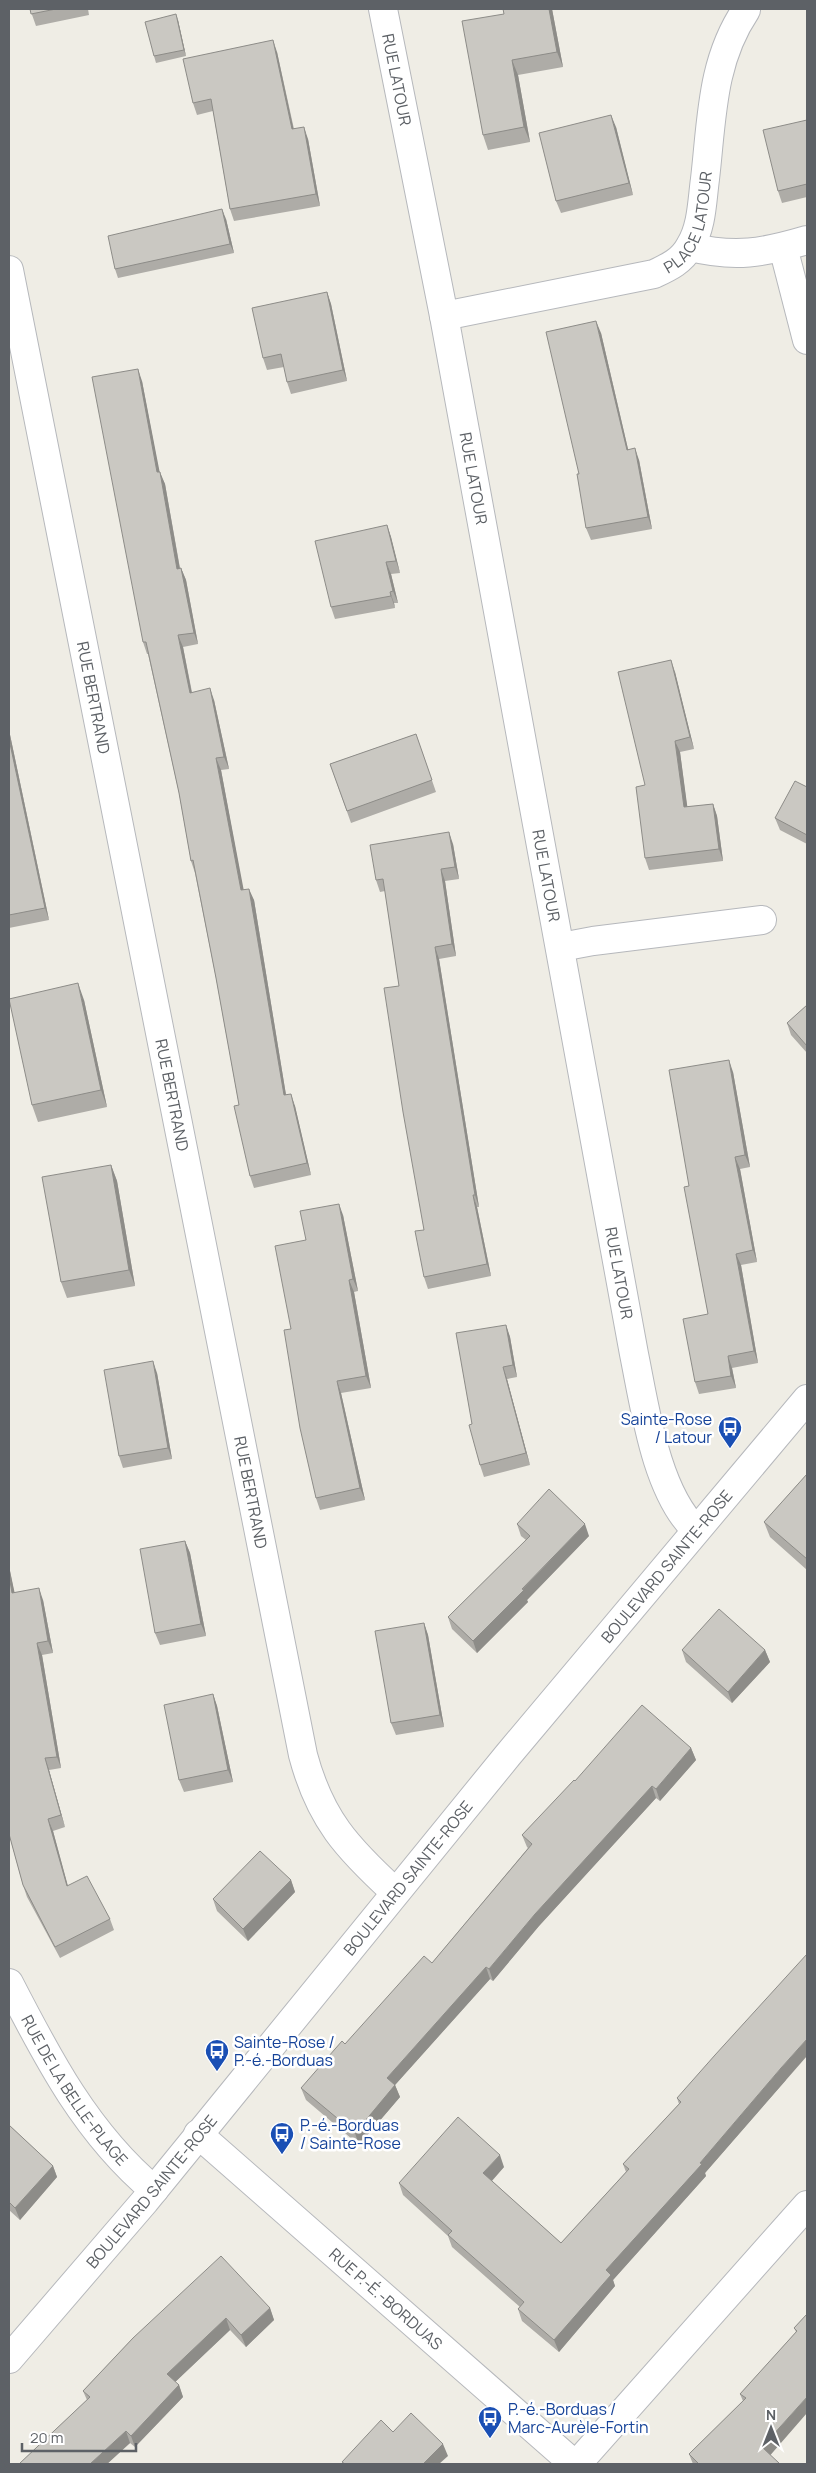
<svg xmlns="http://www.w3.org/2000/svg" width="816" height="2473" font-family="Manrope,sans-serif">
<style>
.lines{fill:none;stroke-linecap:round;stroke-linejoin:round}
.minor-casing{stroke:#b6b8bc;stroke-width:30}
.minor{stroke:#fff;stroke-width:28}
.wall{fill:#aeaca7}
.shaded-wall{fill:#8d8c88}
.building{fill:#cac8c2;stroke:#8d8c88}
.labels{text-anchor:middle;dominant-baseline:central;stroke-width:5;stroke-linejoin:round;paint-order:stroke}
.street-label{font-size:16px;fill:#5d6166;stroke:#fff}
.transit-label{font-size:16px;fill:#164399;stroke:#fff;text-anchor:start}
</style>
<rect width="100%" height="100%" fill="#efede5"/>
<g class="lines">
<g class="minor-casing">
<g id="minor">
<path id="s1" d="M 383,9 L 444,316 L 634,1354 C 645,1408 656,1492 696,1530"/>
<path d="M 690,247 C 735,258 763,253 807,240"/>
<path d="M 783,247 L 807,340"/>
<path id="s2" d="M 9,270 L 303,1755 C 320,1819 347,1848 395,1892"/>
<path id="s3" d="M 444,316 L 654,274 C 669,267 682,261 690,246 C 702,227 702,201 705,179 C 712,119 711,62 746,10"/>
<path d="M 561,947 L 593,941 L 762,920"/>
<path id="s4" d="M 9,1983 C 48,2059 87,2134 154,2190"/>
<path id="s5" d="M 198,2134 L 574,2464"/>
<path id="s6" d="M 9,2359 L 145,2201 L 508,1755 L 807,1399"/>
<path d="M 577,2464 L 807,2205"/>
</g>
</g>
<use href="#minor" class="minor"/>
</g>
<path class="wall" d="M 30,9 L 88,9 L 89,15 L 36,26 Z
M 503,9 L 552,9 L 563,67 L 518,75 L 530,142 L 488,150 L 483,135 L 504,14 Z
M 178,20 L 186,56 L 156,63 L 154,56 Z
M 277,52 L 294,129 L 308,139 L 320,206 L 234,221 L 230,209 L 213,111 L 197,115 L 193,103 Z
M 807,120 L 807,197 L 782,203 L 778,191 Z
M 616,127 L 633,195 L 561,213 L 556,201 Z
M 226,219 L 234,253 L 118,278 L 115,269 Z
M 327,292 L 331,304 L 347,381 L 291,394 L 287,382 L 284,367 L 267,370 L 263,358 Z
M 601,333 L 628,449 L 639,460 L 652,529 L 591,540 L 586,528 L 579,474 Z
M 142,381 L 159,472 L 165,484 L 180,568 L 181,568 L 186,580 L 198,644 L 183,647 L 192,692 L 214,700 L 229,769 L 221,770 L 243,890 L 254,900 L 286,1095 L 295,1106 L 311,1175 L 254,1188 L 250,1176 L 239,1105 L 216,978 L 195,873 L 191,861 L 179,793 L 148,654 L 147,654 L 143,642 Z
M 387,525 L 391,537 L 400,573 L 391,574 L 398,603 L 394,603 L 395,608 L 335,619 L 331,607 Z
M 675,672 L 694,749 L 680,752 L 687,807 L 713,804 L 717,816 L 723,861 L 649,870 L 645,858 Z
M 9,730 L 49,920 L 9,928 Z
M 416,734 L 436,792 L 351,823 L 330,764 Z
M 807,787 L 807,844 L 780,830 L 775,818 Z
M 453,844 L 459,879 L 445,881 L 456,956 L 439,959 L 479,1207 L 477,1207 L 491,1276 L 428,1289 L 424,1277 L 424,1230 L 399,986 L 385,891 L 380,892 L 376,880 Z
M 84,1000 L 107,1107 L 38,1122 L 32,1105 Z
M 807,1005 L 807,1053 L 791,1035 L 787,1023 Z
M 733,1072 L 750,1167 L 740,1169 L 757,1262 L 741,1265 L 758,1363 L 732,1368 L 736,1388 L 699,1394 L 695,1382 L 708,1314 L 689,1186 Z
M 111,1165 L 117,1181 L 135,1286 L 67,1298 L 61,1282 Z
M 343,1215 L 358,1291 L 354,1292 L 371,1388 L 341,1393 L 365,1500 L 320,1510 L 316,1498 L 291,1329 L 306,1240 Z
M 506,1325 L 510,1337 L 517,1377 L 507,1379 L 530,1465 L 484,1477 L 480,1465 L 472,1424 Z
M 157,1373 L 172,1459 L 123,1468 L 119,1456 Z
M 807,1474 L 807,1570 L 770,1537 L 764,1522 Z
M 517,1524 L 589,1536 L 527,1600 L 528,1602 L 477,1653 L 452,1629 L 448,1617 L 526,1540 L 521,1536 Z
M 185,1541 L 190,1553 L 206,1636 L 160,1645 L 155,1633 Z
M 9,1566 L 14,1592 L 43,1600 L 53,1653 L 42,1655 L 61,1768 L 49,1770 L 65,1827 L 53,1831 L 68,1886 L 110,1919 L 114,1930 L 60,1958 L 27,1897 L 23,1885 L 9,1834 Z
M 424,1623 L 428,1635 L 444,1727 L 396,1735 L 391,1723 Z
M 682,1650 L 765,1650 L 770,1662 L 732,1703 L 686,1662 Z
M 213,1694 L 217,1706 L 233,1782 L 184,1792 L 179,1780 Z
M 691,1748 L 696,1760 L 660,1801 L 656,1798 L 539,1926 L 493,1981 L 490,1979 L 395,2085 L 400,2097 L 359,2145 L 306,2100 L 301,2088 L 345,2044 L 432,1963 L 528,1848 L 527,1847 L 522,1835 L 575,1781 Z
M 291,1880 L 295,1892 L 248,1941 L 217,1911 L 213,1899 Z
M 786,2080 L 705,2173 L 706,2176 L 613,2280 L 615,2286 L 559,2352 L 522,2321 L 518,2309 L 520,2307 L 452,2247 L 448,2236 L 403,2195 L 399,2183 L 504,2167 L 492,2181 L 561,2243 L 626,2172 L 623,2164 L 679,2104 L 677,2098 Z
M 9,2125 L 53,2166 L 57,2177 L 20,2220 L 9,2210 Z
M 270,2308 L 274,2320 L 246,2347 L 230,2330 L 175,2382 L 179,2385 L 183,2397 L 135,2447 L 130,2443 L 107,2464 L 19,2464 L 87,2400 L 83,2391 L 133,2338 Z
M 807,2314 L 770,2455 L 780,2464 L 693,2464 L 689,2454 L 743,2401 L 740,2394 L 796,2332 L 794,2328 Z"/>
<path class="shaded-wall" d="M 549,9 L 552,9 L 563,67 L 557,52 Z
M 176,14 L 178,20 L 186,56 L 184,50 Z
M 273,40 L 277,52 L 296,141 L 292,129 Z
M 512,60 L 518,75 L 530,142 L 524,127 Z
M 611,115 L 616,127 L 633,195 L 629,183 Z
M 304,127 L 308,139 L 320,206 L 316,194 Z
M 222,209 L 226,219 L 234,253 L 230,244 Z
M 327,292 L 331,304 L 347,381 L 343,370 Z
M 596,321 L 601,333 L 631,462 L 627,450 Z
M 138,369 L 142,381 L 162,484 L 157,472 Z
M 635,448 L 639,460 L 652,529 L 648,517 Z
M 160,472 L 165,484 L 182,581 L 177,569 Z
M 387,525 L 391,537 L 400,573 L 396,561 Z
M 386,562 L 391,574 L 398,603 L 393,591 Z
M 181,568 L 186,580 L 198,644 L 194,633 Z
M 390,592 L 394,603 L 395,608 L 391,596 Z
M 178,635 L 183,647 L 194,705 L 190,693 Z
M 671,660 L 675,672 L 694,749 L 690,737 Z
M 210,688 L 214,700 L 229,769 L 224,757 Z
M 9,730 L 49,920 L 45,908 L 9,739 Z
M 675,741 L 680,752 L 689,819 L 684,807 Z
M 216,758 L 221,770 L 246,902 L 241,890 Z
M 713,804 L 717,816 L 723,861 L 719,849 Z
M 449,832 L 453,844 L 459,879 L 455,867 Z
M 441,869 L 445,881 L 456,956 L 452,944 Z
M 249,889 L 254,900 L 288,1107 L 284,1095 Z
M 435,947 L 439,959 L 479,1207 L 475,1195 Z
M 78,983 L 84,1000 L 107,1107 L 101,1090 Z
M 729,1060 L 733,1072 L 750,1167 L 745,1155 Z
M 291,1094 L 295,1106 L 311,1175 L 307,1163 Z
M 735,1157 L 740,1169 L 757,1262 L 753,1250 Z
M 111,1165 L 117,1181 L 135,1286 L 129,1270 Z
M 473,1195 L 477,1207 L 491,1276 L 487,1264 Z
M 339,1204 L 343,1215 L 358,1291 L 353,1279 Z
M 736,1254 L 741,1265 L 758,1363 L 754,1351 Z
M 349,1280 L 354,1292 L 371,1388 L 366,1376 Z
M 506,1325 L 510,1337 L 517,1377 L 513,1365 Z
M 728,1356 L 732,1368 L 736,1388 L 731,1376 Z
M 153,1361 L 157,1373 L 172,1459 L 168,1448 Z
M 503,1367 L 507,1379 L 530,1465 L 526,1453 Z
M 337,1381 L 341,1393 L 365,1500 L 360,1488 Z
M 585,1524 L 589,1536 L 527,1600 L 528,1602 L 477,1653 L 473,1641 Z
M 185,1541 L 190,1553 L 206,1636 L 201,1624 Z
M 9,1566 L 17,1604 L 12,1593 L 9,1575 Z
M 39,1588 L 43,1600 L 53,1653 L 48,1641 Z
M 424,1623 L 428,1635 L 444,1727 L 440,1715 Z
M 37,1643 L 42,1655 L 61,1768 L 57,1757 Z
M 765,1650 L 770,1662 L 732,1703 L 728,1692 Z
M 213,1694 L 217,1706 L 233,1782 L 228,1770 Z
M 691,1748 L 696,1760 L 660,1801 L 656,1789 Z
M 45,1758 L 49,1770 L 65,1827 L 61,1815 Z
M 652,1786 L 656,1798 L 539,1926 L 493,1981 L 489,1969 L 535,1914 Z
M 48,1819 L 53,1831 L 71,1898 L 67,1886 Z
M 291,1880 L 295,1892 L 248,1941 L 243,1929 Z
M 486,1967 L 490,1979 L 395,2085 L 400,2097 L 359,2145 L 355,2133 L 387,2078 Z
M 807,2039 L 807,2056 L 786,2080 L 705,2173 L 706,2176 L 613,2280 L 615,2286 L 559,2352 L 554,2340 L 606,2270 L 700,2163 L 781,2068 Z
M 500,2155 L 504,2167 L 488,2185 L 483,2173 Z
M 53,2166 L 57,2177 L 20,2220 L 15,2208 Z
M 270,2308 L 274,2320 L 246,2347 L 241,2335 Z
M 226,2318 L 230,2330 L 171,2386 L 167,2374 Z
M 179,2385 L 183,2397 L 135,2447 L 131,2436 Z
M 807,2397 L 807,2413 L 767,2459 L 762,2447 Z
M 126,2431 L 130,2443 L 107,2464 L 90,2464 Z
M 443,2444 L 448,2456 L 439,2464 L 423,2464 Z"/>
<path class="building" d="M 30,9 L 56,9 L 31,14 Z
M 503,9 L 549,9 L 557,52 L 512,60 L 524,127 L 483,135 L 462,21 L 504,14 Z
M 176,14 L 184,50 L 154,56 L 145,22 Z
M 273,40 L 292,129 L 304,127 L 316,194 L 230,209 L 211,99 L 193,103 L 183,59 Z
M 611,115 L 629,183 L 556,201 L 539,133 Z
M 807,120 L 807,184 L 778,191 L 763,130 Z
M 222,209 L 230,244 L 115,269 L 108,236 Z
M 327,292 L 343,370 L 287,382 L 281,354 L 263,358 L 252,308 Z
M 596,321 L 627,450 L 635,448 L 648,517 L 586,528 L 577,474 L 579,474 L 546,332 Z
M 138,369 L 157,472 L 160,472 L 177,569 L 181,568 L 194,633 L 178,635 L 190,693 L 210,688 L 224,757 L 216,758 L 241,890 L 249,889 L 284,1095 L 291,1094 L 307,1163 L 250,1176 L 234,1106 L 239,1105 L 216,978 L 193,860 L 191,861 L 179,793 L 146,642 L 143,642 L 92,377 Z
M 387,525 L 396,561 L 386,562 L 393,591 L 390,592 L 391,596 L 331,607 L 315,541 Z
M 671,660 L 690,737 L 675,741 L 684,807 L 713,804 L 719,849 L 645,858 L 636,787 L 645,785 L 618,672 Z
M 416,734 L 432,780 L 347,811 L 330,764 Z
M 9,739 L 45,908 L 9,915 Z
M 795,781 L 807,787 L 807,835 L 775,818 Z
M 449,832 L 455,867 L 441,869 L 452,944 L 435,947 L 475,1195 L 473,1195 L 487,1264 L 424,1277 L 415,1231 L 424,1230 L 403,1112 L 384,988 L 399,986 L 383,879 L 376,880 L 370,845 Z
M 78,983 L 101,1090 L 32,1105 L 9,999 Z
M 807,1005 L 807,1046 L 787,1023 Z
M 729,1060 L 745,1155 L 735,1157 L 753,1250 L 736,1254 L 754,1351 L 728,1356 L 731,1376 L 695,1382 L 683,1319 L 708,1314 L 684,1187 L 689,1186 L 669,1070 Z
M 111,1165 L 129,1270 L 61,1282 L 42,1177 Z
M 339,1204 L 353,1279 L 349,1280 L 366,1376 L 337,1381 L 360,1488 L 316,1498 L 300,1428 L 284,1330 L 291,1329 L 275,1246 L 306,1240 L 300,1211 Z
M 506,1325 L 513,1365 L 503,1367 L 526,1453 L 480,1465 L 469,1425 L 472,1424 L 456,1333 Z
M 153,1361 L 168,1448 L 119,1456 L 104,1370 Z
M 807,1474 L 807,1559 L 764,1522 Z
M 549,1489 L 585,1524 L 522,1589 L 524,1590 L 473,1641 L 448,1617 L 530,1536 L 517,1524 Z
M 185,1541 L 201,1624 L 155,1633 L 140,1549 Z
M 9,1575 L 12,1593 L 39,1588 L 48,1641 L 37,1643 L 57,1757 L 45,1758 L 61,1815 L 48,1819 L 67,1886 L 87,1876 L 110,1919 L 55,1947 L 23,1885 L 9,1834 Z
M 719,1609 L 765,1650 L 728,1692 L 682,1650 Z
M 424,1623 L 440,1715 L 391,1723 L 375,1631 Z
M 213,1694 L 228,1770 L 179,1780 L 164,1705 Z
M 642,1705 L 691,1748 L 656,1789 L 652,1786 L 535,1914 L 489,1969 L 486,1967 L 387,2078 L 395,2085 L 355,2133 L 301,2088 L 342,2041 L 345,2044 L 424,1956 L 432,1963 L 532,1844 L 522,1835 L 574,1780 L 575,1781 Z
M 260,1851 L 291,1880 L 243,1929 L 213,1899 Z
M 807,1954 L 807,2039 L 781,2068 L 700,2163 L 702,2164 L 606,2270 L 611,2275 L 554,2340 L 518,2309 L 524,2302 L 448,2235 L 452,2231 L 399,2183 L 458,2117 L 500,2155 L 483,2173 L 561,2243 L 629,2169 L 623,2164 L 681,2102 L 677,2098 L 715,2055 Z
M 9,2125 L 53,2166 L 15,2208 L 9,2202 Z
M 221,2256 L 270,2308 L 241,2335 L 226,2318 L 167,2374 L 179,2385 L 131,2436 L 126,2431 L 90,2464 L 19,2464 L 90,2397 L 83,2391 L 133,2338 Z
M 807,2314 L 807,2397 L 762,2447 L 780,2464 L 699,2464 L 689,2454 L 746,2398 L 740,2394 L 797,2331 L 794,2328 Z
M 411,2413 L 443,2444 L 423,2464 L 345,2464 L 342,2462 L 381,2420 L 393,2432 Z"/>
<defs>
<g id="bus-pin" transform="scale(1.25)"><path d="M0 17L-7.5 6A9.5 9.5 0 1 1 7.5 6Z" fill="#1a4fb4" stroke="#fff"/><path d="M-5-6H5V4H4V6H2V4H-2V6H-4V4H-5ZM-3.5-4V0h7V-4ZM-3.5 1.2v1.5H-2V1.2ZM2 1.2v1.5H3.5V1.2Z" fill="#fff"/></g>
</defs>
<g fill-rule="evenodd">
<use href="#bus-pin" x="730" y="1428"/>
<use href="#bus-pin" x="217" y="2051"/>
<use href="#bus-pin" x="282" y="2134"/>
<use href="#bus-pin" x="490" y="2418"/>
</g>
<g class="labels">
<g class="street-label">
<text stroke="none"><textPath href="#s1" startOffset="72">RUE LATOUR</textPath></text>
<text stroke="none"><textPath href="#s3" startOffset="282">PLACE LATOUR</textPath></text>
<text stroke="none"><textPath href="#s1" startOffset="478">RUE LATOUR</textPath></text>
<text stroke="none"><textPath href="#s2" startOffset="436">RUE BERTRAND</textPath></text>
<text stroke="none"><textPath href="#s1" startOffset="882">RUE LATOUR</textPath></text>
<text stroke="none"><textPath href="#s2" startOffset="841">RUE BERTRAND</textPath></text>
<text stroke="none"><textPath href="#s1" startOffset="1286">RUE LATOUR</textPath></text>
<text stroke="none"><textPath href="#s2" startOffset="1246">RUE BERTRAND</textPath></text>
<text stroke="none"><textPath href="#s6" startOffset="1030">BOULEVARD SAINTE-ROSE</textPath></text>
<text stroke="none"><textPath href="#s6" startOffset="625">BOULEVARD SAINTE-ROSE</textPath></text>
<text stroke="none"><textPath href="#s4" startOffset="126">RUE DE LA BELLE-PLAGE</textPath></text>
<text stroke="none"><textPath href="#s6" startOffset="220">BOULEVARD SAINTE-ROSE</textPath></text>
<text stroke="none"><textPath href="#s5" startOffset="250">RUE P.-É.-BORDUAS</textPath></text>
</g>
<g class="transit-label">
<text x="712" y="1419" text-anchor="end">Sainte-Rose<tspan x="712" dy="18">/ Latour</tspan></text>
<text x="234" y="2042">Sainte-Rose /<tspan x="234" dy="18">P.-é.-Borduas</tspan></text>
<text x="300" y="2125">P.-é.-Borduas<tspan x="300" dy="18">/ Sainte-Rose</tspan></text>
<text x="508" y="2409">P.-é.-Borduas /<tspan x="508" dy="18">Marc-Aurèle-Fortin</tspan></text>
</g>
</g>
<rect width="816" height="2473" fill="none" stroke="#5d6166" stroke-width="20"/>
<g transform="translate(771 2428)" stroke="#ffffff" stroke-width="4" paint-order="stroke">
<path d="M0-4L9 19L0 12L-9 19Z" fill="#5d6166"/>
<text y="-8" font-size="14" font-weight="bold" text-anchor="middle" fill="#5d6166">N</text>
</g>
<path d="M22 2443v8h114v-8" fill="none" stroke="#5d6166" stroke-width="2.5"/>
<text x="30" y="2443" font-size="15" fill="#5d6166" stroke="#ffffff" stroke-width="4" paint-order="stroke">20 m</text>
</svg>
